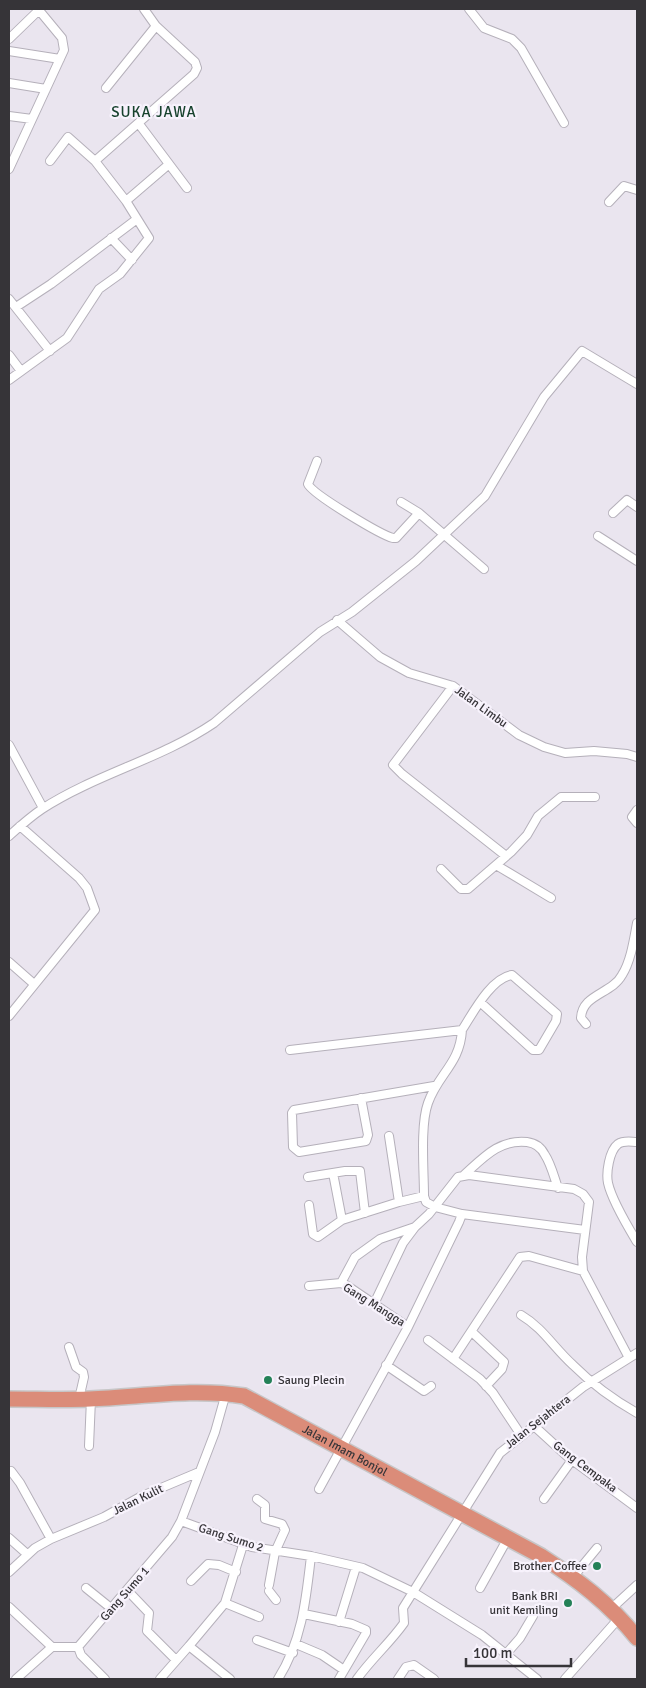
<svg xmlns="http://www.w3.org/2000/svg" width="646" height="1688" font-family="Signika,sans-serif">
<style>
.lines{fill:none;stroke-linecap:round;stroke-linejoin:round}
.street-casing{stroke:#b5b0ba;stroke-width:10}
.highway-casing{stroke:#c7c6c7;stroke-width:18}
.street{stroke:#fff;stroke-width:8}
.highway{stroke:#db8c79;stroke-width:15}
.poi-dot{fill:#248157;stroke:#f7f2fc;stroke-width:2}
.labels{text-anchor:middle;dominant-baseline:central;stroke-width:4.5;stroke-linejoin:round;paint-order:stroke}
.street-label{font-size:12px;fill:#363438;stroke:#f7f2fc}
.poi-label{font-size:12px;fill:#363438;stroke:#f7f2fc;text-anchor:end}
.quarter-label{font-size:15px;letter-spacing:1px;fill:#17422d;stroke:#f7f2fc}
</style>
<rect width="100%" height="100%" fill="#eae5ef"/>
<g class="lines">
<g class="street-casing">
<path id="street" d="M 469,9 L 484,28 L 512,39 L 521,48 L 564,123
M 9,39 L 39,10
M 9,51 L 60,59
M 9,83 L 46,89
M 106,88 L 156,26
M 9,116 L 32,119
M 139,124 L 187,188
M 50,161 L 68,137 L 95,161 L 194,74 L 197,68 L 195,62 L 156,26 L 144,9
M 95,161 L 126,201 L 168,165
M 9,169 L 64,50 L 62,38 L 38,9
M 609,202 L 624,186 L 637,190
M 111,238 L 132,260
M 9,299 L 50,351
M 16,307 L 51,284 L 137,219
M 9,355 L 21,371
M 9,380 L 67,338 L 99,289 L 120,274 L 149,238 L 126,201
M 317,461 L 308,484 C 312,494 381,535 393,538 L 396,538 L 419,513 L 484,569
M 401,502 L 419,513
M 613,513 L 627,500 L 637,507
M 598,536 L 637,561
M 337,620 L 380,657 L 409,673 L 453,686 L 519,735 L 544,747 L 565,753 L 594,751 L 627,754 L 637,757
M 453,686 L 393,765 L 402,774 L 506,856
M 9,745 L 43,808
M 637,810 L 632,817 L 637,823
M 9,836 C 19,827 30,817 42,809 C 96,774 161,759 214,723 L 320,632 L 352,612 L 416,561 L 485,496 L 544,397 L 582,351 L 637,384
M 496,865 L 551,898
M 441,869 L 461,889 L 468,889 L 511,852 L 527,835 L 538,816 L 561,797 L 595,797
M 9,962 L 34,984
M 9,1016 L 95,910 L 87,888 L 79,878 L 20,826
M 586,1024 L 581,1018 C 582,994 612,994 622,975 C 631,961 634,939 637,923
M 462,1030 C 473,1013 491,978 512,975 L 557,1014 L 556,1021 L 539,1050 L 533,1050 L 480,1002
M 290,1050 L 462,1030 C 460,1064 438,1074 428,1103 C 420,1125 424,1171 424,1196 L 426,1202 L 435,1207 L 462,1214 L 459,1222 L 408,1327 L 319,1489
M 361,1098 L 368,1135 L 366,1141 L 299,1152 L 293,1147 L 292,1113 L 294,1110 L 434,1086
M 389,1136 L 399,1202
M 637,1142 C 631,1142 624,1140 618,1144 C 609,1151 606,1173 608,1183 C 612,1201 628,1227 637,1242
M 333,1173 L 342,1220
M 464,1175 C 483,1158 499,1139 527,1142 C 535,1143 541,1147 545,1155 C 551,1164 554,1177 558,1188
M 308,1177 L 345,1171 L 360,1171 L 365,1213
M 309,1205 L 313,1234 L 318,1237 L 342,1220 L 399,1202 L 424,1196
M 462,1214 L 585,1230
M 341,1283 L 355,1257 L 380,1239 L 415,1227
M 309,1286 L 341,1283 L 346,1285 L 408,1327
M 374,1304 L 403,1243 L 415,1227 L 429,1214 L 458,1177 L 469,1175 L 574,1189 L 583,1194 L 589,1202 L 582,1257 L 583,1271 L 629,1358
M 521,1315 C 543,1328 554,1348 573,1365 C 592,1384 614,1400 637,1413
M 472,1332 L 504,1362 L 502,1369 L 486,1386
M 428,1340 L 480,1379 L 493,1393 L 521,1435
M 69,1347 L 76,1367 L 83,1372 L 84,1377 L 79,1399
M 453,1359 L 520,1257 L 529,1256 L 583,1271
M 386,1365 L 424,1391 L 431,1386
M 533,1425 L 568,1457 L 637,1508
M 89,1446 L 91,1399
M 11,1471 L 20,1483 L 51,1539
M 257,1499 L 265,1505 L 265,1519 L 282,1524 L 285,1530 L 275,1552 L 269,1585
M 544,1499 L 572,1460
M 181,1521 L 252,1547 L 311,1556 L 363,1568 L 413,1592 L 500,1453 L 583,1387 L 637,1353
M 9,1538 L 27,1554
M 243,1545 L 225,1603 L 259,1617
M 9,1572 L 35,1548 L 51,1539 L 104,1517 L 142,1496 L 199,1472
M 573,1577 L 597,1548
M 191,1581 L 208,1564 L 219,1565 L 236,1572
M 86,1588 L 112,1609
M 480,1588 L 508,1538
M 128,1591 L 149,1613 L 147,1631 L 176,1660
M 269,1591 L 276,1600
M 9,1607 L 52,1647
M 612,1608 L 637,1585
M 304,1614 L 352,1624 L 366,1630 L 366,1633 L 339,1679
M 339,1622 L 356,1567
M 257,1640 L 293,1653
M 296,1644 L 322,1655 L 344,1670
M 189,1646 L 225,1603
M 78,1647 L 81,1655 L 105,1679
M 506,1654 L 520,1638 L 533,1616
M 16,1679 L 52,1647 L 78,1647 L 172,1537 L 181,1521 L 215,1432 L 226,1393
M 160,1679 L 189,1646 L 230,1679
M 278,1679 C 302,1641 306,1600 311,1556
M 357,1679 C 372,1658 389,1644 404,1623 L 403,1608 L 413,1592 L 482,1635 L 537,1679
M 398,1679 L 406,1667 L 414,1665 L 434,1679
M 565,1679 L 620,1617"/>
</g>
<g class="highway-casing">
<g id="highway">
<path id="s1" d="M 9,1399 C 36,1399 63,1400 90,1399 C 142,1397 192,1388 244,1396 L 541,1556 C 578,1580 609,1603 637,1638"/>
</g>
</g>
<use href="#street" class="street"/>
<use href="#highway" class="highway"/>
</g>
<g class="poi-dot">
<circle cx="268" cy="1380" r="5"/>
<circle cx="597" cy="1566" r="5"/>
<circle cx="568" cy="1603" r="5"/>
</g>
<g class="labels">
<g class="street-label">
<text transform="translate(481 707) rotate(36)">Jalan Limbu</text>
<text transform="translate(374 1305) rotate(32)">Gang Mangga</text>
<text transform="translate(538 1422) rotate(-38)">Jalan Sejahtera</text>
<text stroke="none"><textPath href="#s1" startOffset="350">Jalan Imam Bonjol</textPath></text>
<text transform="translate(585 1467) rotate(37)">Gang Cempaka</text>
<text transform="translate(138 1500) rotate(-26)">Jalan Kulit</text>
<text transform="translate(231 1538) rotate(18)">Gang Sumo 2</text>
<text transform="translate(125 1594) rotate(-49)">Gang Sumo 1</text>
</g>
<g class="poi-label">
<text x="278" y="1380" text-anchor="start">Saung Plecin</text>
<text x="587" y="1566">Brother Coffee</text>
<text x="558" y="1596">Bank BRI<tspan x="558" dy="14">unit Kemiling</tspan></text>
</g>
<g class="quarter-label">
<text x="154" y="112">SUKA JAWA</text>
</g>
</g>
<rect width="646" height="1688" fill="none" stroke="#363438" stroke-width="20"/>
<path d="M466 1658v8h105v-8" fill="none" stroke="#363438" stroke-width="2.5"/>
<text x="473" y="1658" font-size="15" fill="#363438" stroke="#f7f2fc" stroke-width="4" paint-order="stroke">100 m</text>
</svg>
